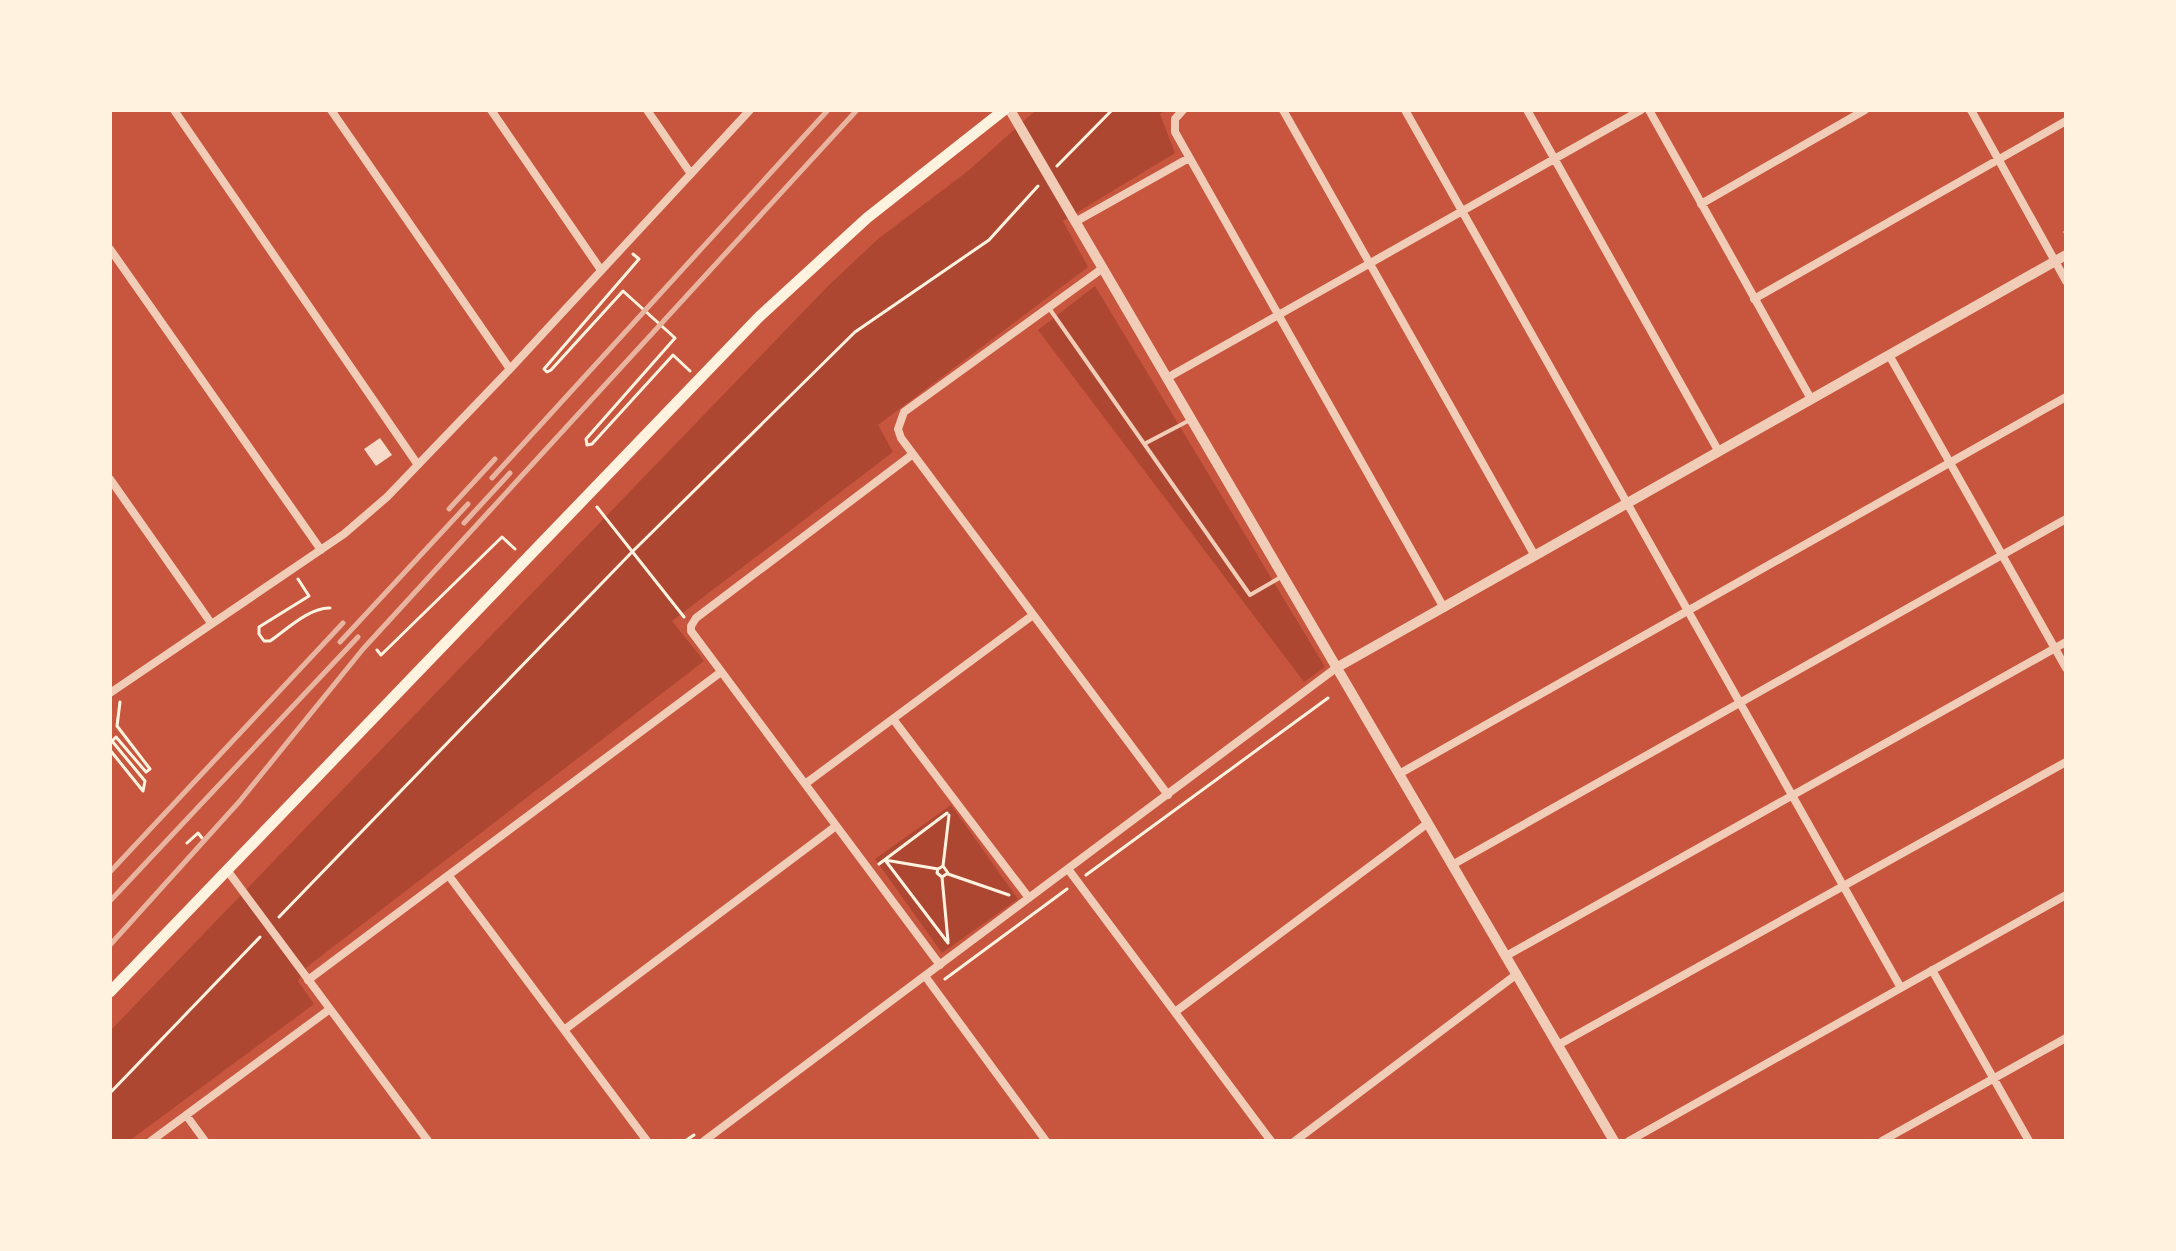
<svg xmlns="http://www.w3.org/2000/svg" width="2176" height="1251" font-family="Raleway,sans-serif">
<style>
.green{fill:#ae4732}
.building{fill:#f7dbc8}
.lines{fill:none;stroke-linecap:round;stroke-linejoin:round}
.path{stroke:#fff3e0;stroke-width:3}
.service{stroke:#f1ccb7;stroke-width:4}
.minor{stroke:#f1ccb7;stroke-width:8}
.tertiary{stroke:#f1ccb7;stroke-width:10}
.secondary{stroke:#fff3e0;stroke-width:11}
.rail{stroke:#e9b49f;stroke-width:5}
</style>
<rect width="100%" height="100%" fill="#c8553d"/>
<path class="green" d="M 1036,110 L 1166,110 L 1160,114 L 1175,153 L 1063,221 L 1088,267 L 878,425 L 893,452 L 672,621 L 704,661 L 307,967 L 298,981 L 314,1004 L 129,1141 L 110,1141 L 110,1031 L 828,286 L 878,239 L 968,171 Z
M 1095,286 L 1325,667 L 1304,682 L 1038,330 Z
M 951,805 L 1018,899 L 942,953 L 875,859 Z"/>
<path class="building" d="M 380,438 L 392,455 L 376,466 L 364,449 Z"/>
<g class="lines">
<path class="path" d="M 1057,166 L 1112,110
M 2065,232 L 2066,234
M 633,254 L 639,259 L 544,369 L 547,372 L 551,370 L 623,291 L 675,338 L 586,439 L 587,445 L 592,444 L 673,355 L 690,371
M 597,507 L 684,617
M 298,579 L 309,596 L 259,627 L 259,634 L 264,641 L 270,641 C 286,630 310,607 330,608
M 377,650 L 381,655 L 502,537 L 515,549
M 120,702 L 117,726 L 150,769 L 146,772 L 116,737 L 112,741 L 145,781 L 143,791
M 110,750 L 143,791
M 187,843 L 198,833 L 202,838
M 885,860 L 948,943
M 885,860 L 938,869 L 943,866 L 948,873 L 942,877 L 937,873 L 938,869
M 879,864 L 947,813
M 943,866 L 949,815
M 948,874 L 1009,895
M 1086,875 L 1328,698
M 942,877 L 948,941
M 279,917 L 632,552 L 855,332 L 989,240 L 1038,186
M 945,979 L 1067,889
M 110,1093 L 260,937
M 685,1141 L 694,1135"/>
<path class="service" d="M 1049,308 L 1250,595 L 1281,577
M 1146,443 L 1190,420"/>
<path class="minor" d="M 174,110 L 418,465
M 331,110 L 510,369
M 491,110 L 601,270
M 647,110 L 691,174
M 1183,110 L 1175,119 L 1175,132 L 1444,608
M 1283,110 L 1535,556
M 1405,110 L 1901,988
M 1527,110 L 1719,452
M 1649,110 L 1811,399
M 1971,110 L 2066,281
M 1701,204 L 1865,110
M 1075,222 L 1189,158
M 110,249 L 321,550
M 1103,268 L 904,412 L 898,429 L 901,438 L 1168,795
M 1754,299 L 2066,121
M 1889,355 L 2066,668
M 1167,378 L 1641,110
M 913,454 L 696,618 L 691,626 L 691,631 L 940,965
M 110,479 L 211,623
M 110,693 L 344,534 L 387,497 L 510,369 L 750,110
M 893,719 L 1029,898
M 1399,774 L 2066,397
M 805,784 L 1033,615
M 1452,865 L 2066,519
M 1068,869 L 1271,1141
M 227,870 L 428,1141
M 449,876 L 647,1141
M 1506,956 L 2066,642
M 1932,970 L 2029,1141
M 925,976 L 1046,1141
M 308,980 L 721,672
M 1175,1012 L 1428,823
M 564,1030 L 836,826
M 1558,1045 L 2066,762
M 186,1115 L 205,1141
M 151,1141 L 330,1009
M 704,1141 L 1336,668
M 1295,1141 L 1517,974
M 1629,1141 L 2066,895
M 1882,1141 L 2066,1038"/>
<path class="tertiary" d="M 1010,110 L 1614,1141
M 1336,668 L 2066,255"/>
<path class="secondary" d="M 110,992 L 759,317 L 867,218 L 1004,110"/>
<path class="rail" d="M 492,478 L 828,110
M 449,509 L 495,459
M 464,523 L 510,473
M 340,642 L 468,504
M 110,872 L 343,623
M 110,901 L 358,637
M 110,945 L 239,802 L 363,649 L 857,110"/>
</g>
<rect width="2176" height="1251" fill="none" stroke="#fff3e0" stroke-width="224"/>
</svg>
